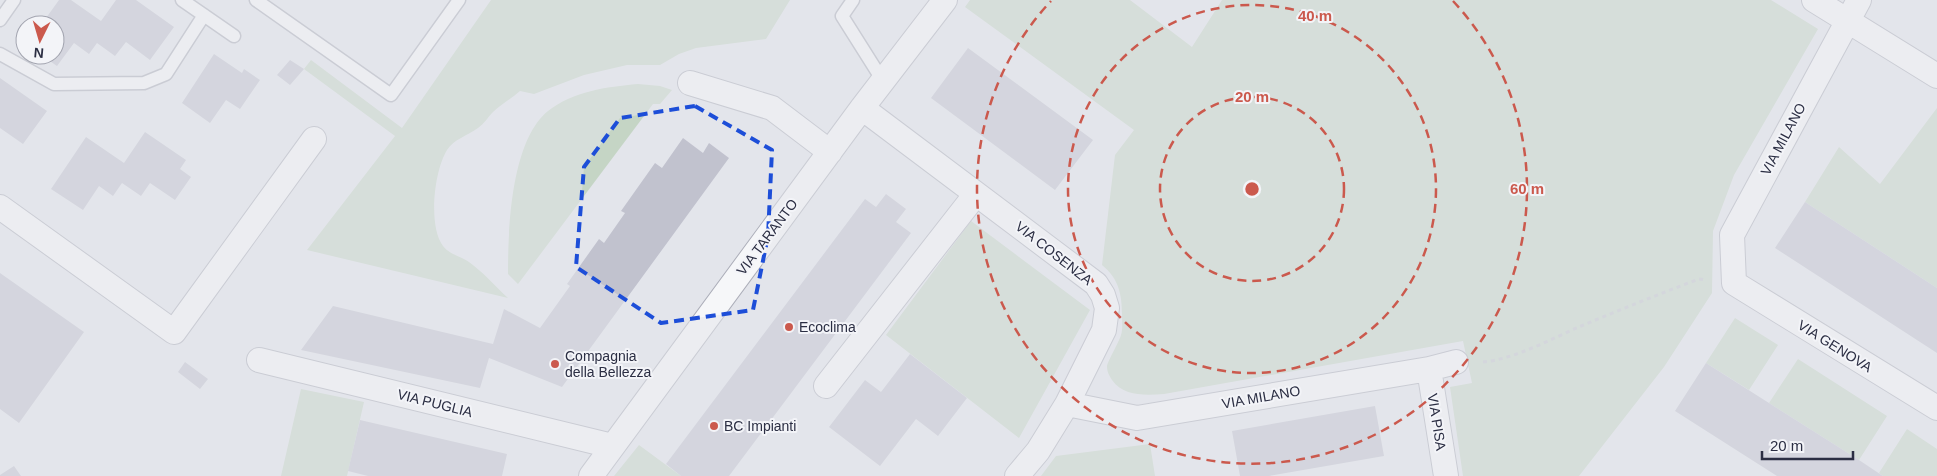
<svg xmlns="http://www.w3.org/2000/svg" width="1937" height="476" font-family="Arial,sans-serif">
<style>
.green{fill:#c5d5c5}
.building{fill:#c1c2ce}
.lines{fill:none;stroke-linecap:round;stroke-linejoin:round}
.lane-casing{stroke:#acaeb9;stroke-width:15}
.street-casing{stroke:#acaeb9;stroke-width:26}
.path{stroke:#c1c3ca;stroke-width:3;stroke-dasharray:4 4;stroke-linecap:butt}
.lane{stroke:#f6f7f9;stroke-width:12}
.street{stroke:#f6f7f9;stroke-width:24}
.marked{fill:none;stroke:#1d4ed8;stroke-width:4;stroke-dasharray:10 6;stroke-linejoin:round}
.ring{fill:none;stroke:#cb594d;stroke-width:2.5;stroke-dasharray:9 6}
.poi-dot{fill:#cb594d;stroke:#f3f4f8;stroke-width:2}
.labels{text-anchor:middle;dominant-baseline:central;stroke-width:4;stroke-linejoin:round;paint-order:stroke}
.street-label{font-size:14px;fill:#2b2e43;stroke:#f3f4f8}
.poi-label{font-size:14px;fill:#2b2e43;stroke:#f3f4f8;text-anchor:start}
.centre{fill:#cb594d;stroke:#f3f4f8;stroke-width:2.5}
.ring-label{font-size:15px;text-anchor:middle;font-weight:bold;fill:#cb594d;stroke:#f3f4f8;stroke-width:4;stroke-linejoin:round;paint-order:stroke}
</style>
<rect width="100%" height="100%" fill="#e3e5eb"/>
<path class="green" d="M 491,0 L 790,0 L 766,39 L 696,48 L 679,54 L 660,65 L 627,65 L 584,75 L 534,94 L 520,91 C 512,98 502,104 493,112 C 488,117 484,124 478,128 C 467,136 454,139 447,150 C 434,171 428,226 443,246 C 450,255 461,256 469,262 C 483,272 495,286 508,298 L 307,250 L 395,136 L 304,69 L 311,60 L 402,128 Z
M 970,0 L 1130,0 L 1192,47 L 1222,0 L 1771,0 L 1818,29 L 1734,175 L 1713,231 L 1712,293 L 1664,367 L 1579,476 L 1463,476 L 1450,387 L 1472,383 L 1463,341 L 1164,394 C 1146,395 1124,397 1112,380 C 1109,375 1107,372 1107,366 C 1108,361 1119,342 1121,335 C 1123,329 1122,322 1122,316 C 1122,294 1119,279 1102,265 L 1115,155 L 1134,130 L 965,7 Z
M 638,84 L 660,86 L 672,90 L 660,104 L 653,104 L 518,284 L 508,274 C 508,229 511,141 548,111 C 574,91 606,87 638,84 Z
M 1937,108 L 1937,288 L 1805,202 L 1839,147 L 1880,184 Z
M 971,221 L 1090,310 L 1019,438 L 886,335 Z
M 1735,318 L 1778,345 L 1749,390 L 1706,363 Z
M 1798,359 L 1887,416 L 1859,460 L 1769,403 Z
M 301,389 L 364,402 L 347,476 L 281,476 Z
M 1907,429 L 1937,449 L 1937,476 L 1883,476 L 1879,473 Z
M 1150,444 L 1155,476 L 1041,476 L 1056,456 Z
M 639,445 L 681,476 L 614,476 Z"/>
<path class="building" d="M 59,0 L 71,0 L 101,21 L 116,0 L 136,0 L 174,27 L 150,60 L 126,42 L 115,56 L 97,43 L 89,54 L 74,43 L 57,66 L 41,55 L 55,55 L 55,25 L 41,25 Z
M 968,48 L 1093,140 L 1055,190 L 931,98 Z
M 214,54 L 242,73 L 244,69 L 260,80 L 240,109 L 226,100 L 210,123 L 182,103 Z
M 290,60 L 304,69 L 290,85 L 277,75 Z
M 0,78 L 47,111 L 23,144 L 0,128 Z
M 145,132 L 186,160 L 180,169 L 191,177 L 175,200 L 150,183 L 141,196 L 122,183 L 113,196 L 99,186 L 83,210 L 51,189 L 86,137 L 124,163 Z
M 683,138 L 703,153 L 709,143 L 729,158 L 562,387 L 489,358 L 480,388 L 301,350 L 333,306 L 493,344 L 504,309 L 540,328 L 570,286 L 567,284 L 599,239 L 604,243 L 625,213 L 621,211 L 655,163 L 662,168 Z
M 886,194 L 906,209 L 896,222 L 911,233 L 729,476 L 681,476 L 666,464 L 865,199 L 876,207 Z
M 1805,202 L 1937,288 L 1937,353 L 1775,248 Z
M 0,273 L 84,332 L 19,423 L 0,409 Z
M 910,354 L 967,398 L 938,436 L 916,419 L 880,466 L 829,427 L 865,380 L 881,392 Z
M 185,362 L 208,379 L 200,389 L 178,372 Z
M 1706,363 L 1859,460 L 1883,476 L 1777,476 L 1675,411 Z
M 1375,406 L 1384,456 L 1269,476 L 1240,476 L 1232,431 Z
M 360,420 L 507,454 L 502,476 L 368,476 L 348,471 Z
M 14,466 L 21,476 L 0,476 L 0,475 Z"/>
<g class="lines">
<g class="lane-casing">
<path id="lane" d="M 182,0 L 234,36
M 256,0 L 391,95 L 459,0
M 853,0 L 842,16 L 883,81
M 0,20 L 14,0
M 0,54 L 54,84 L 144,83 L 166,74 L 204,15"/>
</g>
<g class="street-casing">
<path id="street" d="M 1814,0 L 1937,76
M 1859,0 L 1732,235 L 1734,283 L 1937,408
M 690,83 L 772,108 L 830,152
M 862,108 L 1096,284 L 1103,295 L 1107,308 L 1104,330 L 1067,404 L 1038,451 L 1017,476
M 0,207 L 174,332 L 314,139
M 259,360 L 612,446
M 1429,369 L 1446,476
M 826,386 L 976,194
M 1067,404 L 1137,418 L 1429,369 L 1456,362
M 591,476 L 862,108 L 945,0"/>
</g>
<path class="path" d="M 1483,362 C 1515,359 1551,339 1581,326 C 1620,310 1659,294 1699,279 L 1706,280"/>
<use href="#lane" class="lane"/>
<use href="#street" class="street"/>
</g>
<path d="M0 0H1937V476H0ZM 695,106 L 772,150 L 768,236 L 753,310 L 661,323 L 576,267 L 584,167 L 620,118 Z" fill="#e3e5eb" fill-opacity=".55" fill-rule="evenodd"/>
<path class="marked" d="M 695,106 L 772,150 L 768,236 L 753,310 L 661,323 L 576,267 L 584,167 L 620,118 Z"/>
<g class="ring">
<circle cx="1252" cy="189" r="92"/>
<circle cx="1252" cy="189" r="184"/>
<path d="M1453 1A275 275 0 1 1 1051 1"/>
</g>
<g class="poi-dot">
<circle cx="789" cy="327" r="5"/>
<circle cx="555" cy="364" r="5"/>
<circle cx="714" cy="426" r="5"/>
</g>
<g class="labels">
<g class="street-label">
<text transform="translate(1783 139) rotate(-62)">VIA MILANO</text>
<text transform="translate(767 237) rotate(-53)">VIA TARANTO</text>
<text transform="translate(1054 253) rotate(38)">VIA COSENZA</text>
<text transform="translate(1835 346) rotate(32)">VIA GENOVA</text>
<text transform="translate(1261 397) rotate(-10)">VIA MILANO</text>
<text transform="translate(435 403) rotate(14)">VIA PUGLIA</text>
<text transform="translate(1437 422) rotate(81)">VIA PISA</text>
</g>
<g class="poi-label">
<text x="799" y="327">Ecoclima</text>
<text x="565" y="356">Compagnia<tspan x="565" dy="16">della Bellezza</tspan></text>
<text x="724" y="426">BC Impianti</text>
</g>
</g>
<circle cx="1252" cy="189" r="8" class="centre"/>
<g class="ring-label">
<text x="1315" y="21">40 m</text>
<text x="1252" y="102">20 m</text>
<text x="1527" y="194">60 m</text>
</g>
<g transform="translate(40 40) rotate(185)"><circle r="24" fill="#f3f4f8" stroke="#a3a5b0"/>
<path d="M0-4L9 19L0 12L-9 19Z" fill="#cb594d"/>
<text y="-8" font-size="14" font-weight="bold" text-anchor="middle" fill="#2b2e43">N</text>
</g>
<path d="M1762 451v8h91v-8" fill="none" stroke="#2b2e43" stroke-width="2.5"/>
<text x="1770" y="451" font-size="15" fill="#2b2e43" stroke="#f3f4f8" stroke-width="4" paint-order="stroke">20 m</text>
</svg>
